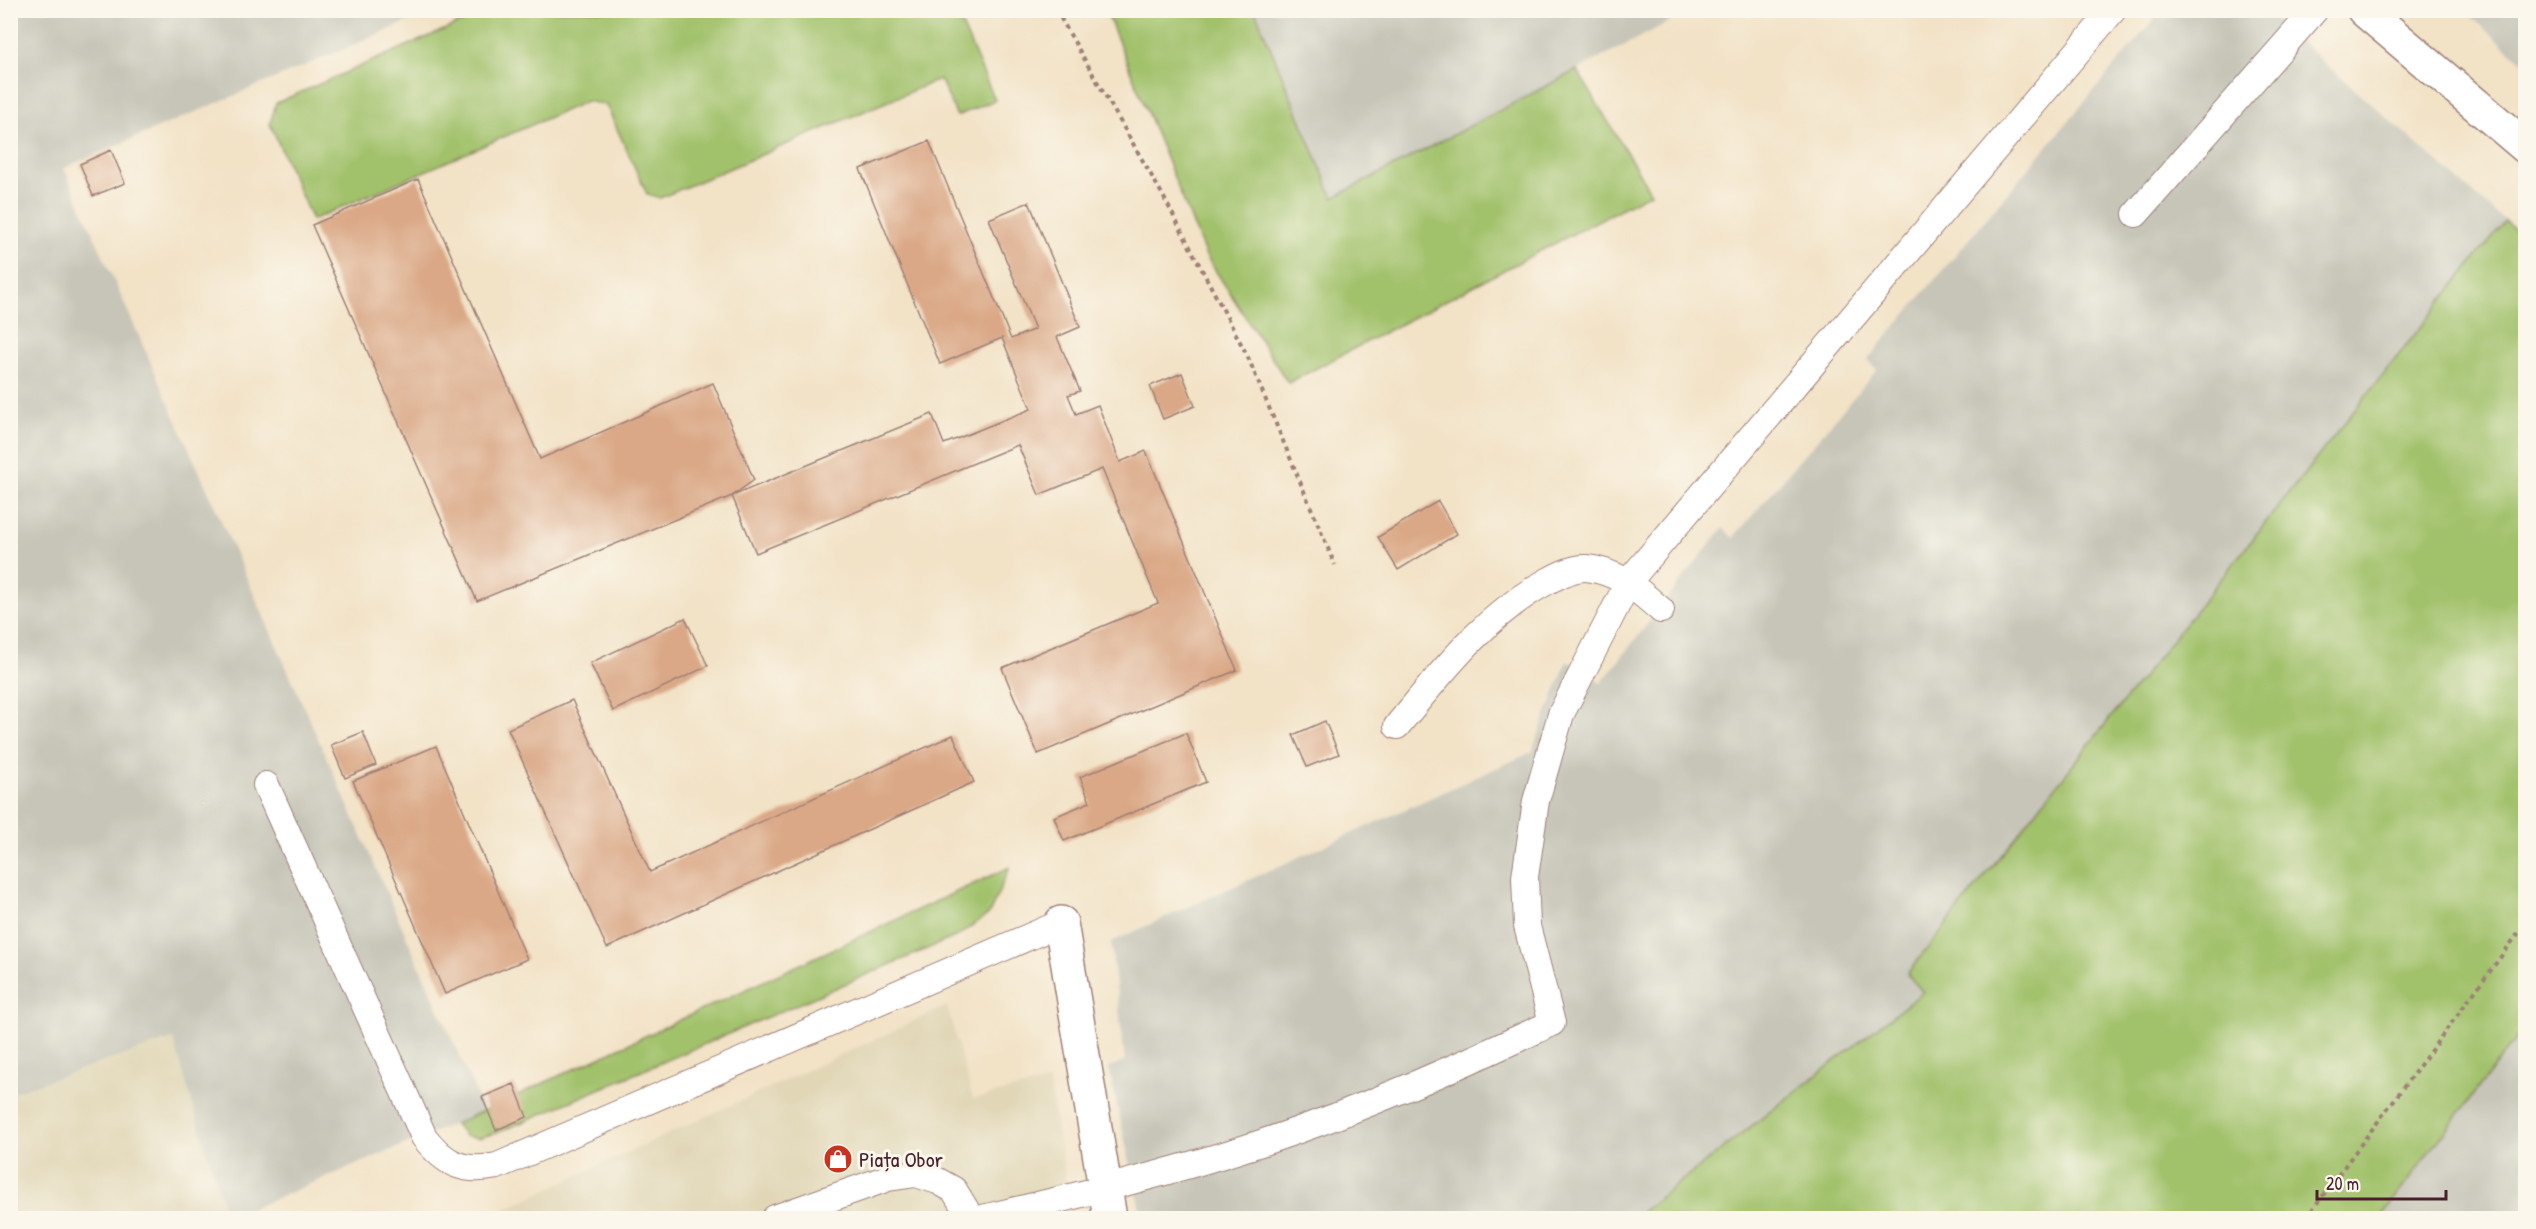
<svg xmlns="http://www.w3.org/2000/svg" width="2536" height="1229" font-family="'Patrick Hand',sans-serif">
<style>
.built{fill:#e1d7b7}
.industrial{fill:#c6c5b8}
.green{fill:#a1c16a;stroke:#76704a;stroke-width:1.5}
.building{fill:#daa886}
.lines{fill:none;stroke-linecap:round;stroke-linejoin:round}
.service-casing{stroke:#9e8078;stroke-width:28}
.minor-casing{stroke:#9e8078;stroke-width:36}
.path{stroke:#9e8078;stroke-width:4;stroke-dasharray:4.5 4.5;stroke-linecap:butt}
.service{stroke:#fff;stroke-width:26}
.minor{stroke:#fff;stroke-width:33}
.labels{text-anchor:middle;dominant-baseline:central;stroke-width:6;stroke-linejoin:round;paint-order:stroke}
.poi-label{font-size:22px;fill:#4a1f2b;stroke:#fbf7ec;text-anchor:start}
</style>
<rect width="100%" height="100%" fill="#fbf7ec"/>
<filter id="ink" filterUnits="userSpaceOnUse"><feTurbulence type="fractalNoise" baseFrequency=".0167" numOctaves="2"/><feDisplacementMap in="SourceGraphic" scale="12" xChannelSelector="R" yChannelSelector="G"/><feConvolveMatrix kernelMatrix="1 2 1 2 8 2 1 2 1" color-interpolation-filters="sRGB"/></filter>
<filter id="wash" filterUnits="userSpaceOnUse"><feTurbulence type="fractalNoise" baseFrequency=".008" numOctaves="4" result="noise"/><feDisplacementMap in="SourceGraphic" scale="24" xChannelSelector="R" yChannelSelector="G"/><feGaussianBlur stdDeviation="1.35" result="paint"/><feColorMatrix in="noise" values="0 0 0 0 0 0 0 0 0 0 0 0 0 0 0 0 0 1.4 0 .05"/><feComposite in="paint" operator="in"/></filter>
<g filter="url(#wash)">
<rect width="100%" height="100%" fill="#f2e2c6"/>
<path class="built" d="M 947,1006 L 973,1099 L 1049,1081 L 1072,1218 L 485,1218 Z
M 173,1039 L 227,1218 L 11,1218 L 10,1093 Z"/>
<path class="industrial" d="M 10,11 L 433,11 L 64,168 L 484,1111 L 229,1218 L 227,1218 L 173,1039 L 11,1093 Z
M 1255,11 L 1690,11 L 1332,198 Z
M 2161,11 L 2265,11 L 2505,221 L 1907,974 L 1923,992 L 1634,1218 L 1142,1218 L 1109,1068 L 1125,1060 L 1111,942 L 1532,752 L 1567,661 L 1601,683 L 1723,528 L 1733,538 L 1877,370 L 1868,359 Z
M 2465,11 L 2525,11 L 2525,64 Z
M 2525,1026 L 2525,1218 L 2380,1218 Z"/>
<path class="green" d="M 487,11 L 956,11 L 995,100 L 957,116 L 940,79 L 660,198 L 647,194 L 606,105 L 587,101 L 312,220 L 270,124 L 276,103 Z
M 1106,11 L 1255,11 L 1333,198 L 1577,70 L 1651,193 L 1288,383 L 1206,256 Z
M 2505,221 L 2526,240 L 2525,1026 L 2380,1218 L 1634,1218 L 1923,992 L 1907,974 Z
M 1010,867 L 989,914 L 957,936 L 499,1132 L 479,1138 L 465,1136 L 455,1124 Z"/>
<g id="blocks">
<path class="building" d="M 929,141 L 1011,339 L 1035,329 L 989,219 L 1029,202 L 1080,327 L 1057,337 L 1080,391 L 1068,395 L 1073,407 L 1076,414 L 1098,405 L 1120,462 L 1146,451 L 1237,670 L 1038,754 L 1002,668 L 1158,603 L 1102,469 L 1039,495 L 1018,445 L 756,553 L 732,496 L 477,601 L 312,225 L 418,179 L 540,459 L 713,383 L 754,480 L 732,496 L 932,414 L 944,444 L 1031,409 L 1002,338 L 940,364 L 860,169 Z
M 111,150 L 125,183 L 93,196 L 80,164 Z
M 1182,373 L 1195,406 L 1163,419 L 1150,386 Z
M 1438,501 L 1457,534 L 1398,570 L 1378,537 Z
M 685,618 L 708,666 L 613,711 L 590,663 Z
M 572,700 L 650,872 L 953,735 L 974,782 L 607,948 L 508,729 Z
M 1325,721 L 1339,754 L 1307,767 L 1293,735 Z
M 363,732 L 376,765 L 345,778 L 331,745 Z
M 1186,733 L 1206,782 L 1064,841 L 1054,817 L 1090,802 L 1080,777 Z
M 436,746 L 527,959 L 445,994 L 353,781 Z
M 514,1084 L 527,1117 L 496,1130 L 482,1097 Z"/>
</g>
</g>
<g filter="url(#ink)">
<use href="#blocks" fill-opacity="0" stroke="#9e8078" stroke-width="1.5"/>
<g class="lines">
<g class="service-casing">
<path id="service" d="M 2136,214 L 2315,10
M 1397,726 C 1442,672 1485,615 1548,581 C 1559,575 1574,567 1587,568 C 1619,572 1637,589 1661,610
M 266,785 L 424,1137 C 445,1164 463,1173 497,1166 L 1061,923
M 775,1218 L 888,1178 L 916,1174 L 938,1181 L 954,1190 L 971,1218
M 983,1218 C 1076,1196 1170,1173 1261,1143 C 1361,1110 1457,1067 1552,1023 L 1527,926 L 1525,877 L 1536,801 L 1561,714 L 1629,581 L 2113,10"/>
</g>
<g class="minor-casing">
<path id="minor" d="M 2364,10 L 2526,147
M 1061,923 L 1110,1218"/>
</g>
<path class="path" d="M 1056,10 L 1162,194 L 1247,355 L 1335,565
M 2306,1218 L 2526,923"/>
<use href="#service" class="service"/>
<use href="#minor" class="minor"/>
</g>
</g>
<defs>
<g id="shop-disc" transform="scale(1.5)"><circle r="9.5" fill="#c8321e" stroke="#fbf7ec"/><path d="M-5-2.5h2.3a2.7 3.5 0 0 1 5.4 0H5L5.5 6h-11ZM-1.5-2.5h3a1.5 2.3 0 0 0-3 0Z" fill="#fff"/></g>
</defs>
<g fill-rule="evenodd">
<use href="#shop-disc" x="838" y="1159"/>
</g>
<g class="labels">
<g class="poi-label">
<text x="859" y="1159">Piața Obor</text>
</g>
</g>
<rect width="2536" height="1229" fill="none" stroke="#fbf7ec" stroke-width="36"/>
<path d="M2317 1190v9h129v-9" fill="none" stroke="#4a1f2b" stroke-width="3"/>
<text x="2326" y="1190" font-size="18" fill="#4a1f2b" stroke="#fbf7ec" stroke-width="4.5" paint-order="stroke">20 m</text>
</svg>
